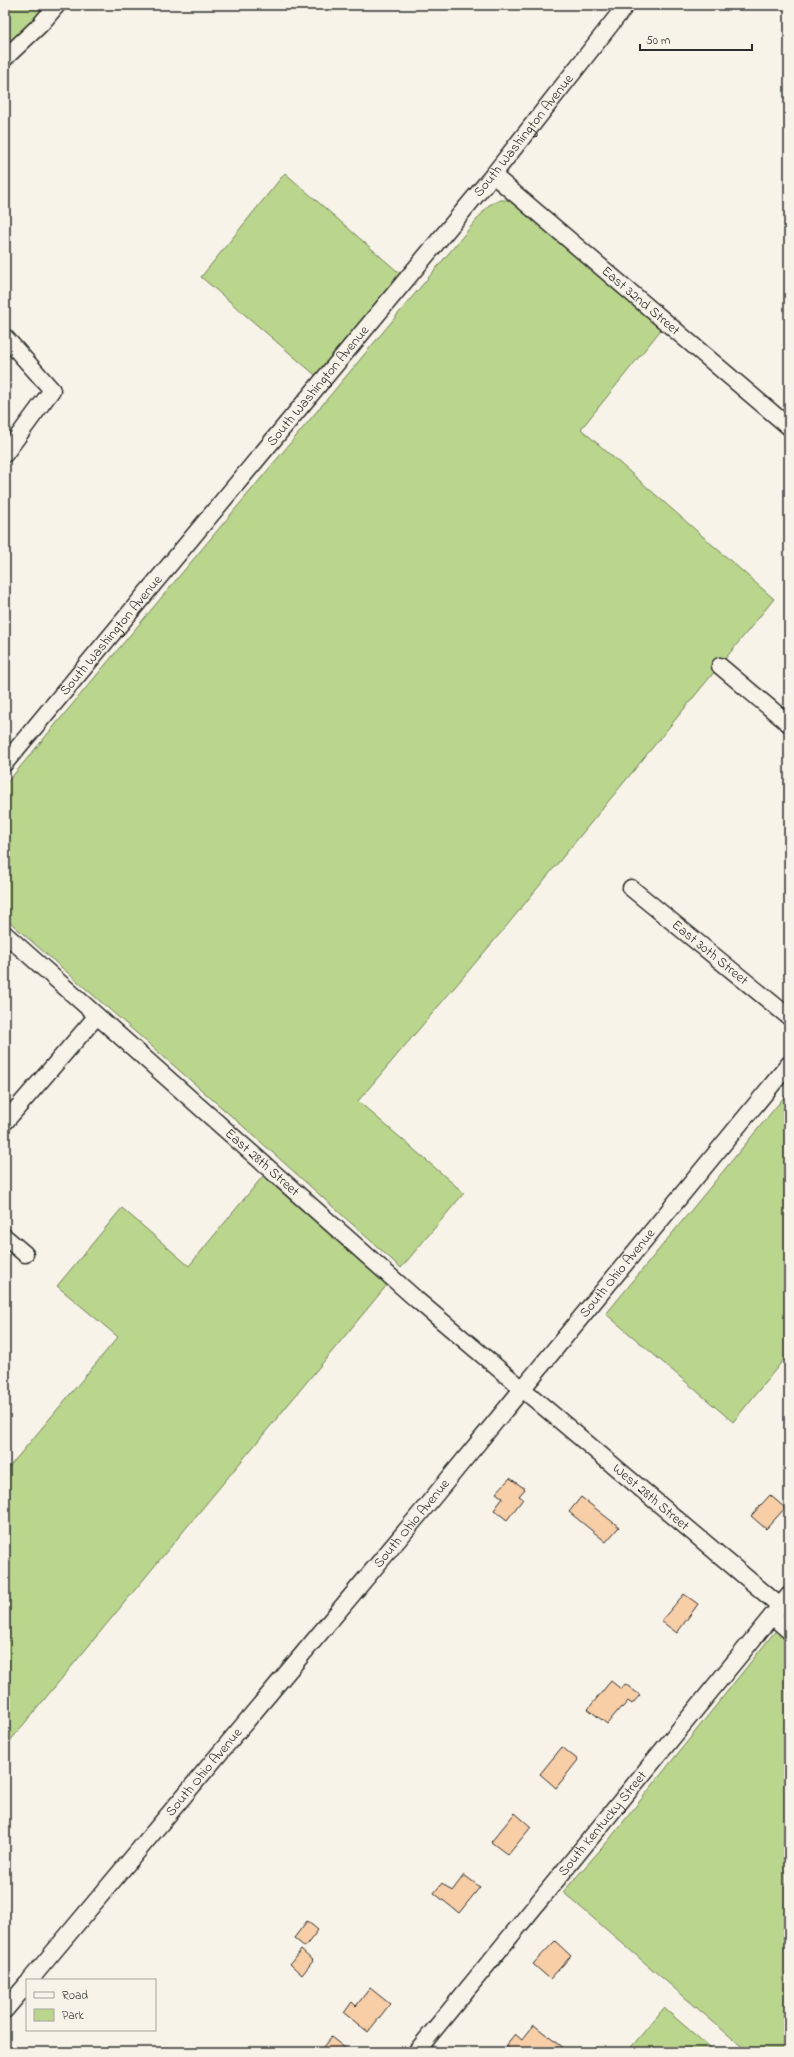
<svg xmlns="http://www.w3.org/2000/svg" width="794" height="2057" font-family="'Indie Flower',sans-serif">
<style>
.green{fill:#bad58c;stroke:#72805c}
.building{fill:#f8cea7;stroke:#2b2b2b}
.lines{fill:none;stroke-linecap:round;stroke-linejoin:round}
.street-casing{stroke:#2b2b2b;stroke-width:19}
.street{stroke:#f7f3e8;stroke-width:16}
.labels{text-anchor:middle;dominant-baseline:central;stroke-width:3.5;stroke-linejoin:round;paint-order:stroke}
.street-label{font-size:14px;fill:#2b2b2b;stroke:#f7f3e8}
</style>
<rect width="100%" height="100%" fill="#f7f3e8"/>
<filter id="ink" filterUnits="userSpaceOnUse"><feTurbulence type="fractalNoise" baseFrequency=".025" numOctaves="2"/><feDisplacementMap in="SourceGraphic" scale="8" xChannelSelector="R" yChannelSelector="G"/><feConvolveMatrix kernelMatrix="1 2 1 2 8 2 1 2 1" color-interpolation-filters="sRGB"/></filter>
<g filter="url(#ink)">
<path class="green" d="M 5,5 L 48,5 L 5,56 Z
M 285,173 L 405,278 L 321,380 L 201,277 Z
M 500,200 L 515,200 L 664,326 L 581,429 L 774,599 L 504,929 L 358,1101 L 464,1193 L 401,1268 L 253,1135 L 5,918 L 5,785 L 489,205 Z
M 789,1091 L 789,1353 L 733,1422 L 606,1314 Z
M 263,1176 L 387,1285 L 5,1747 L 5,1472 L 118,1337 L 57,1286 L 122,1208 L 189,1266 Z
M 785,1619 L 789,1622 L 789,2052 L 748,2052 L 563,1892 L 608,1841 Z
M 664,2008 L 715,2052 L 627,2052 Z"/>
<path class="building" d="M 510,1478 L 525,1489 L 519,1496 L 523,1499 L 507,1520 L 494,1510 L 503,1498 L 496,1493 Z
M 770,1495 L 785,1508 L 766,1529 L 751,1516 Z
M 581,1497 L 619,1527 L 606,1542 L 569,1512 Z
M 684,1594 L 698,1604 L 677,1633 L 661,1621 Z
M 611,1681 L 621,1689 L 625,1684 L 640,1695 L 632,1704 L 628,1701 L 622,1708 L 621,1707 L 607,1724 L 588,1709 Z
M 562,1747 L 578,1760 L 556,1788 L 540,1774 Z
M 515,1813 L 531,1827 L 508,1855 L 491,1842 Z
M 464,1875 L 480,1887 L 459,1913 L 434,1893 L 442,1883 L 452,1891 Z
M 307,1921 L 318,1930 L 305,1947 L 294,1938 Z
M 555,1941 L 571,1956 L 550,1979 L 533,1964 Z
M 301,1950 L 313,1961 L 302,1975 L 290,1964 Z
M 370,1988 L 390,2004 L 368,2032 L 344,2013 L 352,2002 L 356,2006 Z
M 534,2025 L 568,2052 L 512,2052 L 505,2046 L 515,2034 L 522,2040 Z
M 331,2037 L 350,2052 L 319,2052 Z"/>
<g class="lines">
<g class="street-casing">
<g id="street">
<path d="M 5,58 L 40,25 L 57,5"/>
<path id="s1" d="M 493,175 L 789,427"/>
<path d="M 5,337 L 52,390 L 5,454"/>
<path d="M 720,666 L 789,724"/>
<path id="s2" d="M 5,763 L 493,175 L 626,5"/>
<path id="s3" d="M 631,888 L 789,1017"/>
<path id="s4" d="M 5,934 L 417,1300 L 780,1606"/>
<path d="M 5,1122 L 96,1017"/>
<path d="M 5,1237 L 25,1254"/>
<path d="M 772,1616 L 789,1631"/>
<path id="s5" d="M 30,1980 L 418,1516 L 789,1064"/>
<path d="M 5,2010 L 27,1984"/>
<path id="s6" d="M 416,2052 L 789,1595"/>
</g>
</g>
<use href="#street" class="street"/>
</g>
</g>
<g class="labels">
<g class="street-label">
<text stroke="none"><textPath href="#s2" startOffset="814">South Washington Avenue</textPath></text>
<text stroke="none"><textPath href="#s1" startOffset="194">East 32nd Street</textPath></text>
<text stroke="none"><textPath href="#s2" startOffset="490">South Washington Avenue</textPath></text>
<text stroke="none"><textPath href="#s2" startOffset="166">South Washington Avenue</textPath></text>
<text stroke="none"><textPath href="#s3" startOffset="102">East 30th Street</textPath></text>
<text stroke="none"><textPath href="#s4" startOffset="344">East 28th Street</textPath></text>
<text stroke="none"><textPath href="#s5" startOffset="919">South Ohio Avenue</textPath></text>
<text stroke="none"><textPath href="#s4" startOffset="857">West 28th Street</textPath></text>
<text stroke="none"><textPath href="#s5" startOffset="595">South Ohio Avenue</textPath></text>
<text stroke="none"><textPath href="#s5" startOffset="271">South Ohio Avenue</textPath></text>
<text stroke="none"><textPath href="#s6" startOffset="295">South Kentucky Street</textPath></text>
</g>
</g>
<rect width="794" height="2057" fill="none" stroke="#f7f3e8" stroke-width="20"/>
<rect x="10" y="10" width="774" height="2037" fill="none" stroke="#2b2b2b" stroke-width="1.5" filter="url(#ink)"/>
<rect x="26" y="1979" width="130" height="52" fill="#f7f3e8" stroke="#a5a39c"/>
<rect x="34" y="1992" width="20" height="6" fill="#f7f3e8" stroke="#a5a39c"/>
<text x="62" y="1999" font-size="12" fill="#2b2b2b">Road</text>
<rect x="34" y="2009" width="20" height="12" fill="#bad58c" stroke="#a5a39c"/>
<text x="62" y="2019" font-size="12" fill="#2b2b2b">Park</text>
<path d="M640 44v6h112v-6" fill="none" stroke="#2b2b2b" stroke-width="2"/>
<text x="646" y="44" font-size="12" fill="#2b2b2b" stroke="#f7f3e8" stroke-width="3" paint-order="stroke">50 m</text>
</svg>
